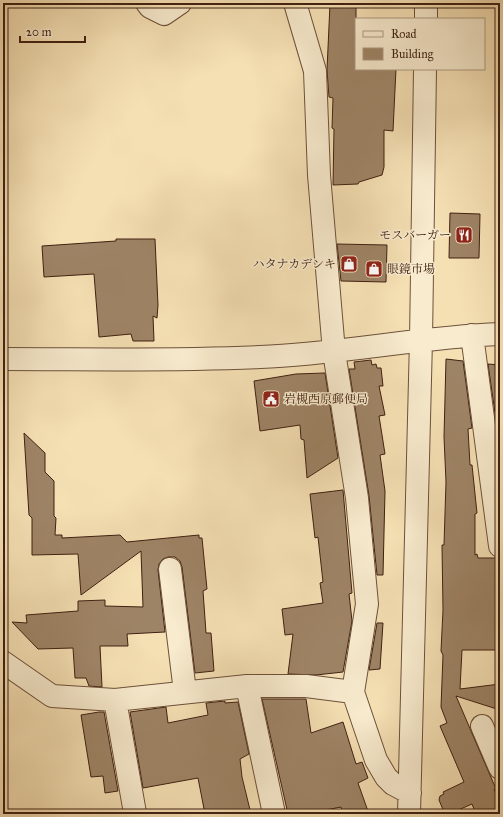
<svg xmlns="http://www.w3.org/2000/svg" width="503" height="817" font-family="'IM FELL Great Primer','Noto Serif JP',serif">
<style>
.building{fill:#9e8466;stroke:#402011}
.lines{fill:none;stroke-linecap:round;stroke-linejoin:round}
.minor-casing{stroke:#6d503a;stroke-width:24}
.minor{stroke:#f8ebce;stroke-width:22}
.labels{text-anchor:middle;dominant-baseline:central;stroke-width:3;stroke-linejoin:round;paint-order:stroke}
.poi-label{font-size:12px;fill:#402011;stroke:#f8ebce;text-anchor:end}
</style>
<rect width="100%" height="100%" fill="#f5e0b4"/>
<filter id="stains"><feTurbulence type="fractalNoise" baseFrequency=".005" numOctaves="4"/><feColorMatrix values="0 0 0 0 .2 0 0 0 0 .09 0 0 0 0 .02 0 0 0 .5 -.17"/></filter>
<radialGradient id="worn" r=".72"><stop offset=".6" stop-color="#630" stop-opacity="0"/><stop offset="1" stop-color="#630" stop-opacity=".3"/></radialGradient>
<path class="building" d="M 330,4 L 356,5 L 356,69 L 396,69 L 393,131 L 384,130 L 384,167 L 382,175 L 359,182 L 358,184 L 333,185 L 334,129 L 332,128 L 333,98 L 329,97 L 327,70 Z
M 450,213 L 480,214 L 479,258 L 449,258 Z
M 116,239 L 155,239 L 158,305 L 157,318 L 153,316 L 154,341 L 133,341 L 131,334 L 99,337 L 94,274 L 44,277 L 42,246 L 116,241 Z
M 337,244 L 387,245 L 386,282 L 341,281 Z
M 446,359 L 463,361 L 472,428 L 468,429 L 470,465 L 472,465 L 477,513 L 475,514 L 475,555 L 477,554 L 478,558 L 500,558 L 500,650 L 462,650 L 460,689 L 500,684 L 500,710 L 456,696 L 496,789 L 494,789 L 500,803 L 500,814 L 476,814 L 472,804 L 449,814 L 447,811 L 444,812 L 439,800 L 440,796 L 444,794 L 443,792 L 464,782 L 440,726 L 447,723 L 441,707 L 443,655 L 441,651 L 443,610 L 442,545 L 444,545 L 446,482 L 444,437 Z
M 371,360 L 372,365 L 376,364 L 377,368 L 381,368 L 383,386 L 379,386 L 385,415 L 379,416 L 385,454 L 380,455 L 385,491 L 383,575 L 377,575 L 369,496 L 349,369 L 355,369 L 354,362 Z
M 488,364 L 500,365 L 500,426 L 497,427 Z
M 325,373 L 338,458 L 307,478 L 304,440 L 301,439 L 300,425 L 260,431 L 254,381 L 296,374 Z
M 24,433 L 45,453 L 45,472 L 54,481 L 54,516 L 56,518 L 55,535 L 62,535 L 62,538 L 120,535 L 127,542 L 199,535 L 199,538 L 202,538 L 207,589 L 203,591 L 206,633 L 211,633 L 214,671 L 195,673 L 182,567 L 180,561 L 175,557 L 168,557 L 163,559 L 159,564 L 158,570 L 165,632 L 127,634 L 128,646 L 100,646 L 102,687 L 89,686 L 86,678 L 75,678 L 73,648 L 38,649 L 12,622 L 27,623 L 26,615 L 78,611 L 78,601 L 105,600 L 105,606 L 143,607 L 141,551 L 81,595 L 78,554 L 32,555 L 32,518 L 29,515 Z
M 343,490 L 352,593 L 349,594 L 352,621 L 343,672 L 316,675 L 288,674 L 293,634 L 285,635 L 282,609 L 323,603 L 320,583 L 323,582 L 318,537 L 315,538 L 310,494 Z
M 377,623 L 383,623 L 380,669 L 369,670 Z
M 262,699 L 306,699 L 311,733 L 343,722 L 356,764 L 362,762 L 368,778 L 358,783 L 369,814 L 343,814 L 341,807 L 305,814 L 288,814 Z
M 225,701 L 225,703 L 238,702 L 249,754 L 240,759 L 242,777 L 251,814 L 205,814 L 198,778 L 143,788 L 130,712 L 166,707 L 168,723 L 208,715 L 206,703 Z
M 99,712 L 104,712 L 118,791 L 105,793 L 103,776 L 91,777 L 81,715 Z"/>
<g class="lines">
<g class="minor-casing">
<path id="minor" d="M 147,3 L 150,7 L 164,14 L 180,3
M 295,3 L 315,71 L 319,175 L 334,352 L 357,498 L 367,604 L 353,692 L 376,760 L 386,777 L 393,784 L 410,793
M 426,19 L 426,3
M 472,335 L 500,546
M 3,359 C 88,359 174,361 260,357 C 340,354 419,337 500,334
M 170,569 L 185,692
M 3,662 L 52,696 L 115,700 L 247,686 L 306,686 L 353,692
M 247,686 L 273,809
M 115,700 L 135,813
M 482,726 L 500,768
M 409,814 L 421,340 L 425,69"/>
</g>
<use href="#minor" class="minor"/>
</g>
<defs>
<g id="restaurant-square" transform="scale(0.9)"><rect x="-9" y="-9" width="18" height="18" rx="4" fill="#8f2418" stroke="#f8ebce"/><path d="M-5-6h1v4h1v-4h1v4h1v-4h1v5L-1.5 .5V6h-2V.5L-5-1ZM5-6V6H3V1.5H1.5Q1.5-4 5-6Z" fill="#fff"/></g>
<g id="shop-square" transform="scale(0.9)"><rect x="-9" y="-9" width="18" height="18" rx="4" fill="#8f2418" stroke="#f8ebce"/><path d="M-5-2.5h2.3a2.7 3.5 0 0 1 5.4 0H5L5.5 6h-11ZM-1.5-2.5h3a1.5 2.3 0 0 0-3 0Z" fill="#fff"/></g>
<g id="civic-square" transform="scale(0.9)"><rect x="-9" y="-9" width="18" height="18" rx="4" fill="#8f2418" stroke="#f8ebce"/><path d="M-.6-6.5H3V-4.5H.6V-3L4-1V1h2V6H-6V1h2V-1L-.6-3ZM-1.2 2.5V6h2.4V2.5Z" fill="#fff"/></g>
</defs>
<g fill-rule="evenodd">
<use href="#restaurant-square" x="464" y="235"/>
<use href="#shop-square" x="349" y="264"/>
<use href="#shop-square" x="374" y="269"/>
<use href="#civic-square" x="271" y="399"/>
</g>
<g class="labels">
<g class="poi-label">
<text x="451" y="235">モスバーガー</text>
<text x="336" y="264">ハタナカデンキ</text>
<text x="387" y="269" text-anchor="start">眼鏡市場</text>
<text x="284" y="399" text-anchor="start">岩槻西原郵便局</text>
</g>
</g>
<rect width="503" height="817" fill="none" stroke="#f5e0b4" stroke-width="16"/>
<rect x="4" y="4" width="495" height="809" fill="none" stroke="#402011" stroke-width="2"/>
<rect x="8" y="8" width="487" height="801" fill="none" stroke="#402011"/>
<rect x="355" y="18" width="130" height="52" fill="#f8ebce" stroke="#ae9a82"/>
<rect x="363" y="31" width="20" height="6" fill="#f8ebce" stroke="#ae9a82"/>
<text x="391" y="38" font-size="12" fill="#402011">Road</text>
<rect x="363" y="48" width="20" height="12" fill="#9e8466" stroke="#ae9a82"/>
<text x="391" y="58" font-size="12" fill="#402011">Building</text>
<path d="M20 36v6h65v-6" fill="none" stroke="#402011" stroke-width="2"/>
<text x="26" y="36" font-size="12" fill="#402011" stroke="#f8ebce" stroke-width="3" paint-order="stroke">20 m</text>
<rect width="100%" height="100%" filter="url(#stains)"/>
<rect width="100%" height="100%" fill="url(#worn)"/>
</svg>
